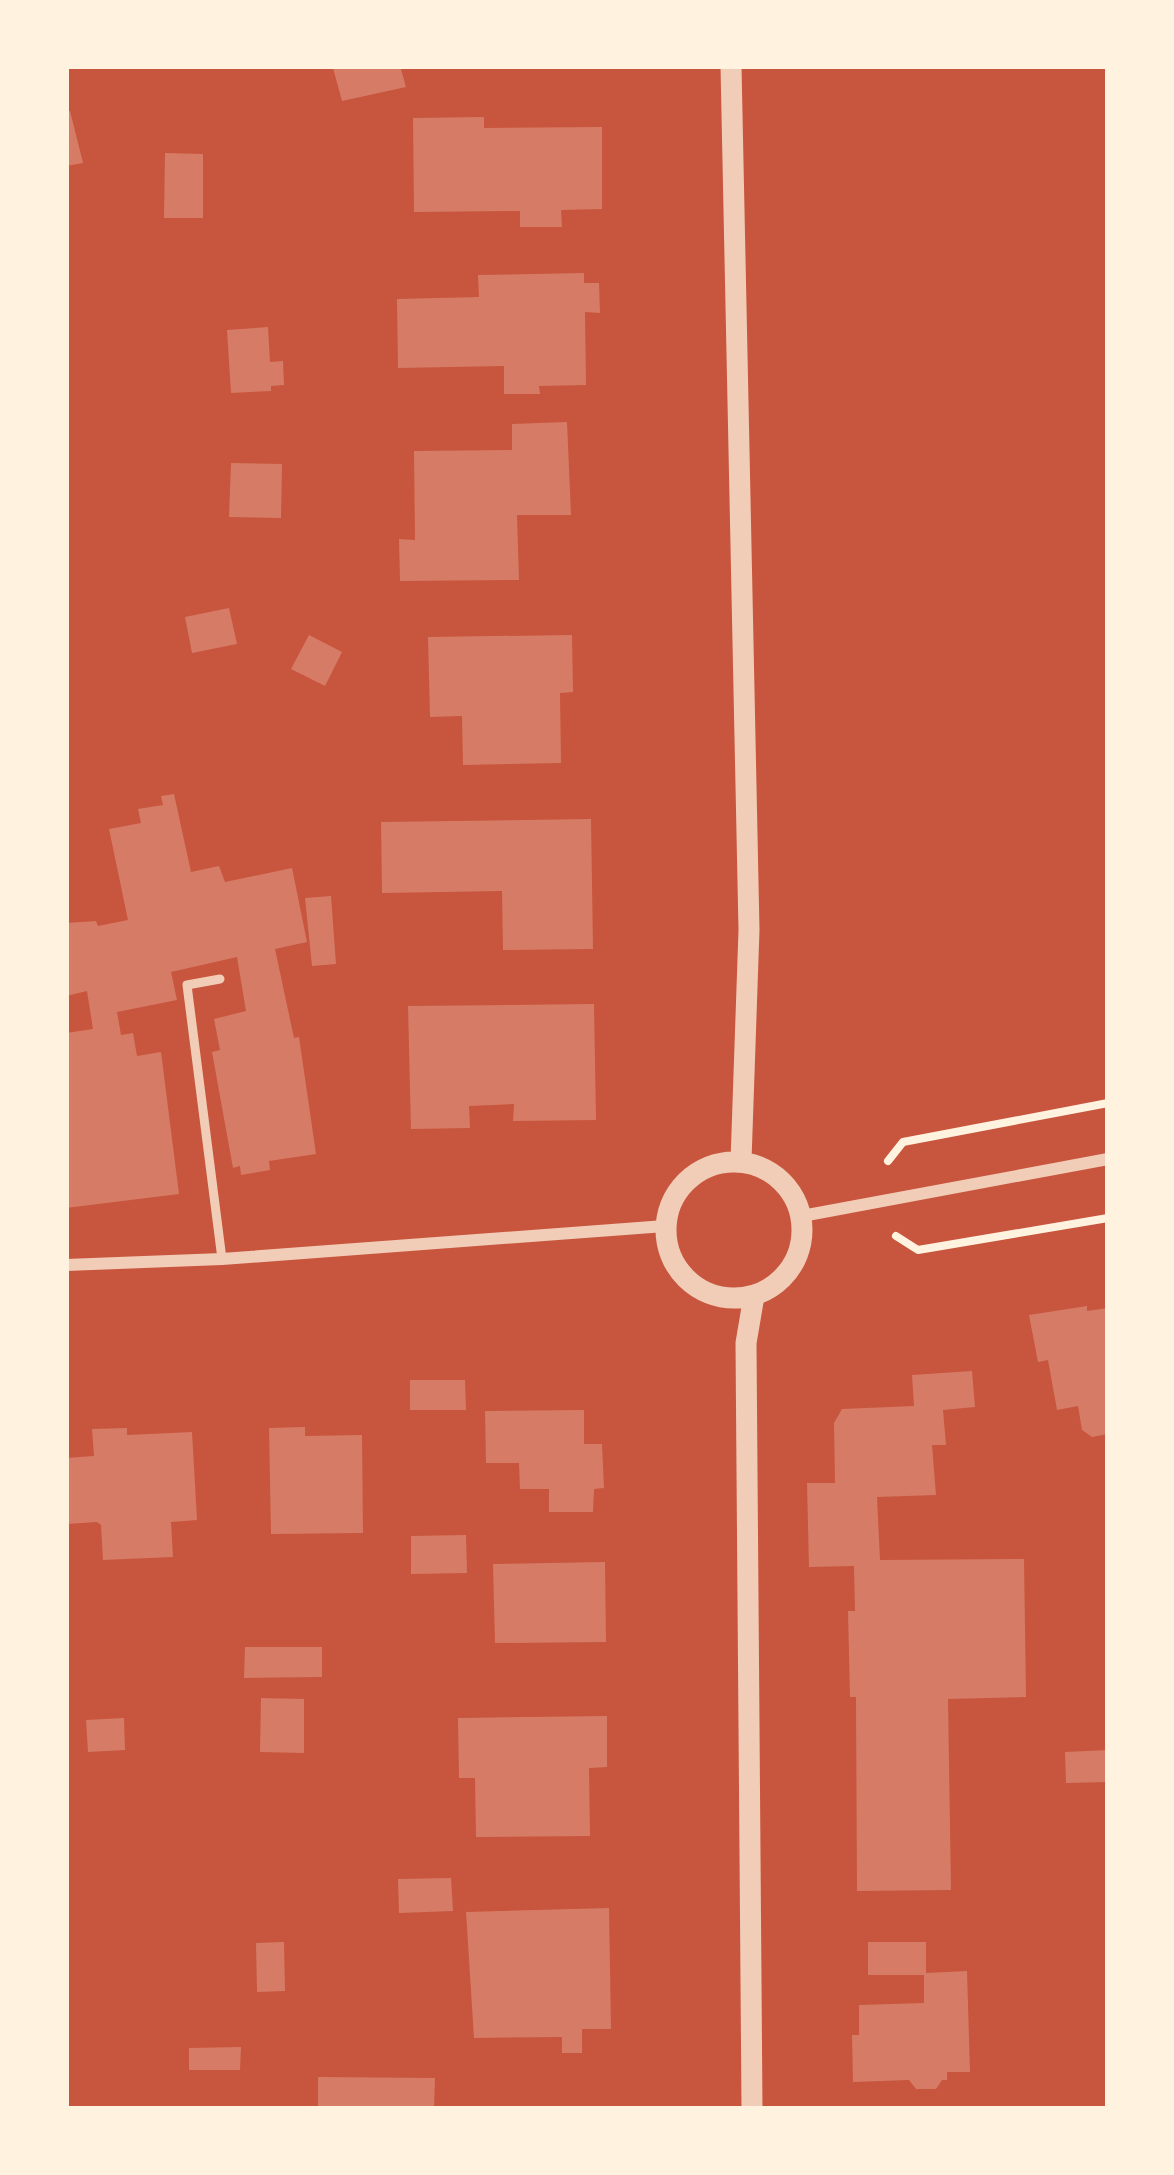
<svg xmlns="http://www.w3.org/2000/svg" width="1174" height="2175" font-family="'Alegreya Sans',sans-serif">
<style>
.building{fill:#d67c66}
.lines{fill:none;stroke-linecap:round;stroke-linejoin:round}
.path{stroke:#fff3e0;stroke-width:8}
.service{stroke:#f1ccb7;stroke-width:9}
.minor{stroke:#f1ccb7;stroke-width:12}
.tertiary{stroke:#f1ccb7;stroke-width:21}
</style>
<rect width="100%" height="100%" fill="#c8553d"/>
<path class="building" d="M 400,66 L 406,87 L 342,101 L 333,68 Z
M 70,111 L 83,163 L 66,166 L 66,112 Z
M 484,117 L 484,128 L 602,127 L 602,209 L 561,210 L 562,227 L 520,227 L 520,211 L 414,212 L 413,118 Z
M 165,153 L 203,154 L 203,218 L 164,218 Z
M 584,273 L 584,283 L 599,283 L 600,313 L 585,312 L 586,385 L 539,386 L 540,394 L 504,394 L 504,366 L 398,368 L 397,299 L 479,297 L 478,275 Z
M 268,327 L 270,362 L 283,361 L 284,385 L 271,386 L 271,391 L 231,393 L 227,330 Z
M 567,422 L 571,515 L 517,515 L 519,580 L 400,581 L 399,539 L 415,540 L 414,451 L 512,450 L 512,424 Z
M 231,463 L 282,464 L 281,518 L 229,517 Z
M 229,608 L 237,644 L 192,653 L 185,617 Z
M 309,635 L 342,652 L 325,686 L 291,669 Z
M 572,635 L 573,692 L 560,693 L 561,763 L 463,765 L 462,716 L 430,717 L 428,637 Z
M 174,794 L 191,872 L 219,866 L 225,882 L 292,868 L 307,942 L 275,949 L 294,1038 L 299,1037 L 316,1154 L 269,1161 L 270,1170 L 241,1175 L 240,1166 L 233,1168 L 212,1052 L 220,1050 L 214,1019 L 246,1011 L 237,957 L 171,972 L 177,1000 L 117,1012 L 121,1035 L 133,1033 L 137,1056 L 161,1052 L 179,1194 L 66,1208 L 66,1033 L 93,1029 L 87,991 L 66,996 L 66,923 L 96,921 L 98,926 L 128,920 L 109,829 L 141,823 L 138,809 L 163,805 L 161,796 Z
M 591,819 L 593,949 L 503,950 L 502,891 L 382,893 L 381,822 Z
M 331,896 L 336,964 L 312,966 L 305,898 Z
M 594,1004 L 596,1120 L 513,1121 L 514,1104 L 469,1106 L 470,1128 L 411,1129 L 408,1006 Z
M 1087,1306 L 1087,1311 L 1108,1308 L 1108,1434 L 1092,1437 L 1082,1430 L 1078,1406 L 1057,1410 L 1048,1360 L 1038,1362 L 1029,1315 Z
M 972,1371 L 975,1407 L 943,1410 L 946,1445 L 932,1445 L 936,1495 L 877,1497 L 880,1560 L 1024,1559 L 1026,1697 L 948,1699 L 951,1890 L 857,1891 L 856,1697 L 850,1697 L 848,1611 L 855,1611 L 854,1566 L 809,1567 L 807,1483 L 835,1483 L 834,1423 L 842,1409 L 914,1406 L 912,1375 Z
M 410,1380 L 465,1380 L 466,1410 L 410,1410 Z
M 584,1410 L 584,1444 L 602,1444 L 604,1488 L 594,1489 L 593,1512 L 549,1512 L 549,1489 L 520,1489 L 519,1463 L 486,1463 L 485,1411 Z
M 305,1427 L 305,1436 L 362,1435 L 363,1533 L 271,1534 L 269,1428 Z
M 127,1428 L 127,1435 L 192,1432 L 197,1520 L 171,1522 L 173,1557 L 103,1560 L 101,1525 L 97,1522 L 66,1524 L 66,1458 L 94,1456 L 92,1429 Z
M 466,1535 L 467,1573 L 411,1574 L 411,1536 Z
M 605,1562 L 606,1642 L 495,1643 L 493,1564 Z
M 245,1647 L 322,1647 L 322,1677 L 244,1678 Z
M 261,1698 L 304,1699 L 304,1753 L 260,1752 Z
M 607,1716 L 607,1767 L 589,1768 L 590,1836 L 476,1837 L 475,1778 L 459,1778 L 458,1718 Z
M 124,1718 L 125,1750 L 88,1752 L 86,1720 Z
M 1108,1750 L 1108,1782 L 1066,1783 L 1065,1752 Z
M 451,1878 L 453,1911 L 399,1913 L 398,1879 Z
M 609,1908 L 611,2029 L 582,2029 L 582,2053 L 562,2053 L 562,2037 L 474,2038 L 466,1912 Z
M 284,1942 L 285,1991 L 257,1992 L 256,1943 Z
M 868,1942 L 926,1942 L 926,1973 L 967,1971 L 970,2072 L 947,2072 L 947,2080 L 942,2080 L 936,2089 L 916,2089 L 909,2080 L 853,2082 L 852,2035 L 859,2035 L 859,2005 L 924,2003 L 924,1975 L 868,1975 Z
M 241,2047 L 240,2070 L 189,2070 L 189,2048 Z
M 318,2077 L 435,2078 L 434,2109 L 318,2109 Z"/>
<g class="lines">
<path class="path" d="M 888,1161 L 903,1142 L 1108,1103
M 896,1236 L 918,1250 L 1108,1218"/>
<path class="service" d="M 220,979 L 187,985 L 222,1259"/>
<path class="minor" d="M 802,1216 L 1108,1159
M 66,1265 L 222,1259 L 665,1226"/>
<path class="tertiary" d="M 731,66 L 749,930 L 741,1161
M666 1230a68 68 0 1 1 136 0a68 68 0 1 1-136 0Z
M 752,2109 L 746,1343 L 754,1296"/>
</g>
<rect width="1174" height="2175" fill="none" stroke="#fff3e0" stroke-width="138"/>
</svg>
